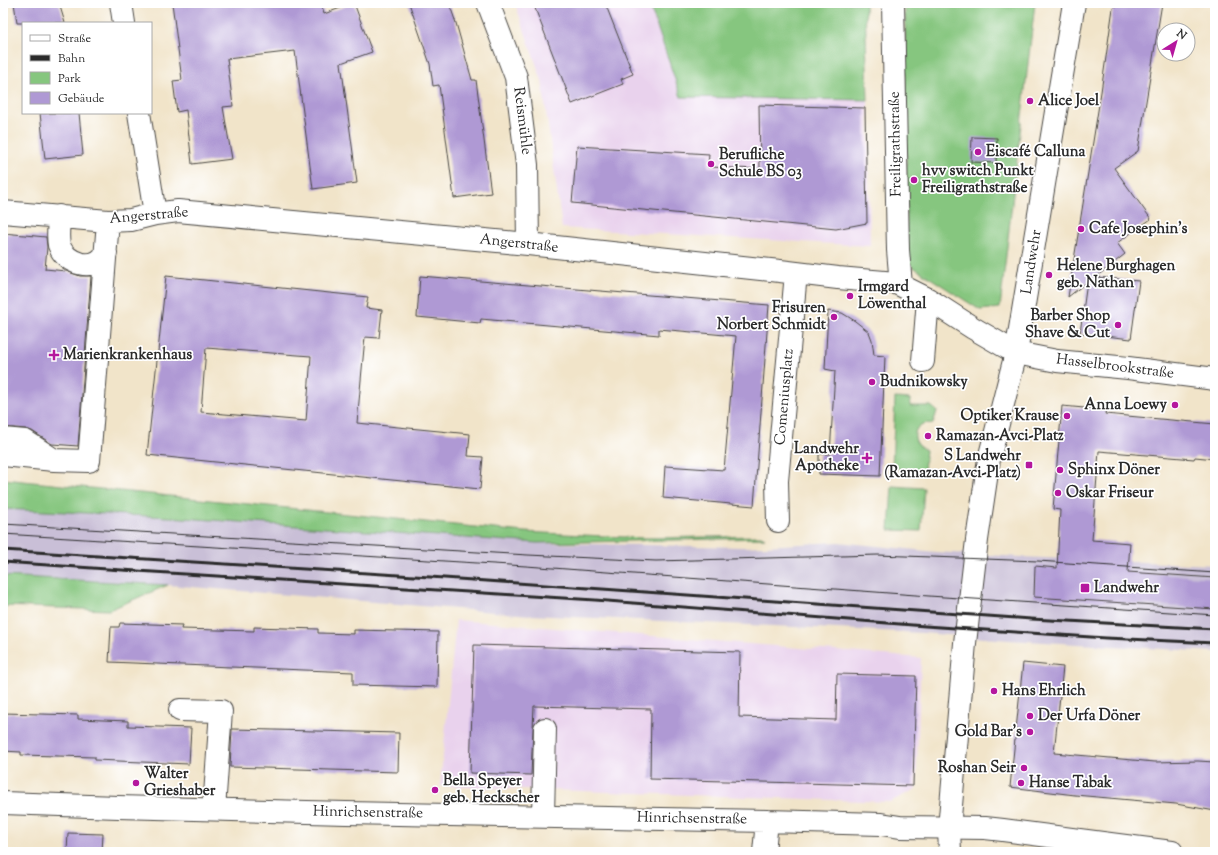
<svg xmlns="http://www.w3.org/2000/svg" width="1218" height="855" font-family="'Sorts Mill Goudy',serif">
<style>
.built{fill:#e9d2ed}
.industrial{fill:#c9bfd7}
.green{fill:#86c67f;stroke:#587855}
.building{fill:#af99d4;fill-rule:evenodd}
.lines{fill:none;stroke-linecap:round;stroke-linejoin:round}
.minor-casing{stroke:#494743;stroke-width:24}
.major-casing{stroke:#494743;stroke-width:24}
.minor{stroke:#fff;stroke-width:22}
.major{stroke:#fff;stroke-width:22}
.tram{stroke:#2b2b2b;stroke-width:1}
.rail{stroke:#2b2b2b;stroke-width:3}
.poi-dot{fill:#b5179e;stroke:#fff;stroke-width:1.5}
.labels{text-anchor:middle;dominant-baseline:central;stroke-width:3.5;stroke-linejoin:round;paint-order:stroke}
.poi-label{font-size:15px;font-weight:bold;fill:#2b2b2b;stroke:#fff;text-anchor:start}
.street-label{font-size:15px;fill:#2b2b2b;stroke:#fff}
</style>
<rect width="100%" height="100%" fill="#fff"/>
<filter id="ink" filterUnits="userSpaceOnUse"><feTurbulence type="fractalNoise" baseFrequency=".025" numOctaves="2"/><feDisplacementMap in="SourceGraphic" scale="8" xChannelSelector="R" yChannelSelector="G"/><feConvolveMatrix kernelMatrix="1 2 1 2 8 2 1 2 1" color-interpolation-filters="sRGB"/></filter>
<filter id="wash" filterUnits="userSpaceOnUse"><feTurbulence type="fractalNoise" baseFrequency=".012" numOctaves="4" result="noise"/><feDisplacementMap in="SourceGraphic" scale="16" xChannelSelector="R" yChannelSelector="G"/><feGaussianBlur stdDeviation="0.9" result="paint"/><feColorMatrix in="noise" values="0 0 0 0 0 0 0 0 0 0 0 0 0 0 0 0 0 1.4 0 .05"/><feComposite in="paint" operator="in"/></filter>
<g filter="url(#wash)">
<rect width="100%" height="100%" fill="#f1e4c9"/>
<path class="built" d="M 515,3 L 649,3 L 681,97 L 868,100 L 870,246 L 562,228 L 542,81 Z
M 456,620 L 921,658 L 916,789 L 890,802 L 440,786 Z"/>
<path class="industrial" d="M 3,509 L 169,517 L 537,543 L 744,547 L 838,542 L 936,552 L 1020,557 L 1215,565 L 1215,652 L 1009,640 L 923,633 L 530,615 L 168,585 L 3,576 Z"/>
<path class="green" d="M 649,3 L 865,3 L 868,100 L 681,97 Z
M 905,3 L 1035,3 L 1000,308 L 980,310 L 907,263 Z
M 895,398 L 910,399 L 910,406 L 931,406 L 937,411 L 933,424 C 914,419 907,442 926,450 L 924,471 L 892,468 Z
M 3,479 L 524,532 L 644,538 L 761,536 L 765,538 L 537,543 L 169,517 L 3,509 Z
M 892,486 L 924,488 L 921,531 L 889,530 Z
M 3,576 L 168,585 L 109,610 L 3,606 Z"/>
<g id="blocks">
<path class="building" d="M 14,3 L 59,3 L 65,23 L 17,23 Z
M 172,3 L 321,3 L 324,14 L 354,3 L 372,52 L 341,63 L 357,183 L 313,189 L 295,51 L 227,59 L 233,106 L 223,107 L 232,159 L 192,164 L 186,110 L 177,112 L 173,81 L 182,80 Z
M 409,3 L 449,3 L 456,23 L 472,80 L 476,80 L 491,193 L 454,198 L 439,85 L 433,86 L 430,64 Z
M 533,3 L 605,3 L 633,74 L 621,79 L 623,84 L 572,104 Z
M 1119,3 L 1162,3 L 1138,151 L 1114,168 L 1151,219 L 1117,243 L 1125,254 L 1096,277 L 1139,281 L 1131,339 L 1080,333 L 1087,282 L 1068,297 L 1101,92 L 1113,8 Z
M 759,105 L 865,108 L 867,223 L 836,229 L 572,203 L 577,146 L 709,154 L 708,167 L 760,169 Z
M 40,113 L 79,113 L 83,155 L 45,159 Z
M 972,137 L 997,138 L 996,163 L 971,162 Z
M 3,233 L 46,237 L 47,247 L 45,269 L 66,271 L 80,276 L 91,276 L 78,446 L 52,444 L 32,431 L 26,429 L 3,427 Z
M 166,276 L 368,297 L 366,308 L 382,310 L 379,338 L 365,337 L 357,423 L 470,434 L 468,456 L 483,457 L 480,489 L 147,455 ZM 206,348 L 311,356 L 306,421 L 201,412 Z
M 420,276 L 769,305 L 754,506 L 663,498 L 665,466 L 724,470 L 736,336 L 659,329 L 659,335 L 481,319 L 480,323 L 417,317 Z
M 828,311 L 842,313 L 855,321 L 869,332 L 872,340 L 874,355 L 885,356 L 880,476 L 819,474 L 819,454 L 830,454 L 835,371 L 825,369 Z
M 1062,406 L 1106,410 L 1105,414 L 1215,424 L 1215,459 L 1195,457 L 1194,459 L 1099,451 L 1092,540 L 1130,543 L 1128,572 L 1215,578 L 1215,609 L 1034,597 L 1035,566 L 1057,568 L 1060,510 L 1053,509 Z
M 120,623 L 182,625 L 181,629 L 254,631 L 254,627 L 318,629 L 318,633 L 354,634 L 354,630 L 438,632 L 437,687 L 353,685 L 353,672 L 109,662 L 111,627 L 119,627 Z
M 474,645 L 740,652 L 739,717 L 836,720 L 837,674 L 916,676 L 913,786 L 650,779 L 651,709 L 534,706 L 531,775 L 470,773 Z
M 1023,663 L 1063,667 L 1054,753 L 1155,762 L 1198,761 L 1215,762 L 1215,811 L 1176,804 L 1075,795 L 1010,787 Z
M 3,713 L 78,715 L 78,719 L 128,721 L 128,726 L 191,728 L 189,764 L 95,760 L 95,757 L 21,755 L 21,752 L 3,751 Z
M 232,729 L 399,733 L 398,772 L 230,767 Z
M 68,833 L 103,834 L 102,852 L 67,852 Z"/>
</g>
</g>
<g filter="url(#ink)">
<use href="#blocks" fill-opacity="0" stroke="#494743" stroke-width="1"/>
<g class="lines">
<g class="minor-casing">
<path id="minor" d="M 121,3 L 124,23
M 488,3 L 516,77 L 527,165 L 528,244
M 893,3 L 898,250 L 901,285
M 139,113 L 155,214
M 3,212 L 108,221 L 131,220 L 155,214 L 178,211 L 528,244 L 780,271 L 838,278 L 896,283 L 928,299 L 973,328 L 1016,353 L 1057,361 L 1128,368 L 1215,379
M 59,216 C 59,225 57,236 59,245 C 65,264 95,273 106,253
M 923,361 L 928,299
M 3,439 L 25,441 L 51,458
M 3,455 L 54,460 L 89,461 L 108,221
M 778,521 L 777,481 L 796,273
M 180,710 L 221,711 L 214,809
M 3,803 L 118,807 L 346,813 L 767,821 L 881,824 L 900,827 L 985,828 L 1003,830 L 1172,852
M 543,816 L 545,729
M 764,852 L 767,821"/>
</g>
<g class="major-casing">
<path id="major" d="M 950,852 L 949,829 L 965,643 L 977,540 L 989,459 L 1016,353 L 1074,3"/>
</g>
<use href="#minor" class="minor"/>
<use href="#major" class="major"/>
<path class="tram" d="M 3,524 L 528,555 L 656,561 L 878,555 L 1038,561 L 1215,573
M 3,534 L 526,566 L 929,596 L 1215,615"/>
<path class="rail" d="M 3,550 L 430,577 L 1031,619 L 1215,629
M 3,562 L 137,571 L 595,600 L 925,626 L 1106,638 L 1215,643"/>
</g>
</g>
<g class="poi-dot">
<circle cx="1030" cy="101" r="4"/>
<circle cx="978" cy="152" r="4"/>
<circle cx="711" cy="164" r="4"/>
<circle cx="914" cy="180" r="4"/>
<circle cx="1081" cy="229" r="4"/>
<circle cx="1049" cy="275" r="4"/>
<circle cx="850" cy="296" r="4"/>
<circle cx="834" cy="317" r="4"/>
<circle cx="1118" cy="325" r="4"/>
<path d="M52 349h4v4h4v4h-4v4h-4v-4h-4v-4h4z"/>
<circle cx="872" cy="382" r="4"/>
<circle cx="1175" cy="405" r="4"/>
<circle cx="1067" cy="416" r="4"/>
<circle cx="928" cy="436" r="4"/>
<path d="M865 452h4v4h4v4h-4v4h-4v-4h-4v-4h4z"/>
<rect x="1025" y="461" width="8" height="8" rx="2"/>
<circle cx="1060" cy="470" r="4"/>
<circle cx="1058" cy="493" r="4"/>
<rect x="1080" y="583" width="10" height="10" rx="2"/>
<circle cx="994" cy="691" r="4"/>
<circle cx="1030" cy="716" r="4"/>
<circle cx="1030" cy="732" r="4"/>
<circle cx="1024" cy="768" r="4"/>
<circle cx="136" cy="783" r="4"/>
<circle cx="1021" cy="783" r="4"/>
<circle cx="435" cy="790" r="4"/>
</g>
<g class="labels">
<g class="poi-label">
<text x="1038" y="101">Alice Joel</text>
<text x="986" y="152">Eiscafé Calluna</text>
<text x="719" y="155">Berufliche<tspan x="719" dy="17">Schule BS 03</tspan></text>
<text x="922" y="171">hvv switch Punkt<tspan x="922" dy="17">Freiligrathstraße</tspan></text>
<text x="1089" y="229">Cafe Josephin's</text>
<text x="1057" y="266">Helene Burghagen<tspan x="1057" dy="17">geb. Nathan</tspan></text>
<text x="858" y="287">Irmgard<tspan x="858" dy="17">Löwenthal</tspan></text>
<text x="826" y="308" text-anchor="end">Frisuren<tspan x="826" dy="17">Norbert Schmidt</tspan></text>
<text x="1110" y="316" text-anchor="end">Barber Shop<tspan x="1110" dy="17">Shave &amp; Cut</tspan></text>
<text x="63" y="355">Marienkrankenhaus</text>
<text x="880" y="382">Budnikowsky</text>
<text x="1167" y="405" text-anchor="end">Anna Loewy</text>
<text x="1059" y="416" text-anchor="end">Optiker Krause</text>
<text x="936" y="436">Ramazan-Avci-Platz</text>
<text x="859" y="449" text-anchor="end">Landwehr<tspan x="859" dy="17">Apotheke</tspan></text>
<text x="1021" y="456" text-anchor="end">S Landwehr<tspan x="1021" dy="17">(Ramazan-Avci-Platz)</tspan></text>
<text x="1068" y="470">Sphinx Döner</text>
<text x="1066" y="493">Oskar Friseur</text>
<text x="1094" y="588">Landwehr</text>
<text x="1002" y="691">Hans Ehrlich</text>
<text x="1038" y="716">Der Urfa Döner</text>
<text x="1022" y="732" text-anchor="end">Gold Bar's</text>
<text x="1016" y="768" text-anchor="end">Roshan Seir</text>
<text x="144" y="774">Walter<tspan x="144" dy="17">Grieshaber</tspan></text>
<text x="443" y="781">Bella Speyer<tspan x="443" dy="17">geb. Heckscher</tspan></text>
<text x="1029" y="783">Hanse Tabak</text>
</g>
<g class="street-label">
<text transform="translate(522 121) rotate(83)">Reismühle</text>
<text transform="translate(896 144) rotate(-91)">Freiligrathstraße</text>
<text transform="translate(149 216) rotate(-5)">Angerstraße</text>
<text transform="translate(519 244) rotate(6)">Angerstraße</text>
<text transform="translate(1032 262) rotate(-81)">Landwehr</text>
<text transform="translate(1115 367) rotate(7)">Hasselbrookstraße</text>
<text transform="translate(785 397) rotate(-85)">Comeniusplatz</text>
<text transform="translate(368 813) rotate(1)">Hinrichsenstraße</text>
<text transform="translate(692 819) rotate(1)">Hinrichsenstraße</text>
</g>
</g>
<rect width="1218" height="855" fill="none" stroke="#fff" stroke-width="16"/>
<rect x="22" y="22" width="130" height="92" fill="#ffffff" stroke="#aaaaaa"/>
<rect x="30" y="35" width="20" height="6" fill="#ffffff" stroke="#aaaaaa"/>
<text x="58" y="42" font-size="12" fill="#2b2b2b">Straße</text>
<rect x="30" y="55" width="20" height="6" fill="#2b2b2b" stroke="#aaaaaa"/>
<text x="58" y="62" font-size="12" fill="#2b2b2b">Bahn</text>
<rect x="30" y="72" width="20" height="12" fill="#86c67f" stroke="#aaaaaa"/>
<text x="58" y="82" font-size="12" fill="#2b2b2b">Park</text>
<rect x="30" y="92" width="20" height="12" fill="#af99d4" stroke="#aaaaaa"/>
<text x="58" y="102" font-size="12" fill="#2b2b2b">Gebäude</text>
<g transform="translate(1176 42) rotate(37)"><circle r="19" fill="#ffffff" stroke="#aaaaaa"/>
<path d="M0-3L7 15L0 10L-7 15Z" fill="#b5179e"/>
<text y="-6" font-size="11" font-weight="bold" text-anchor="middle" fill="#2b2b2b">N</text>
</g>
</svg>
